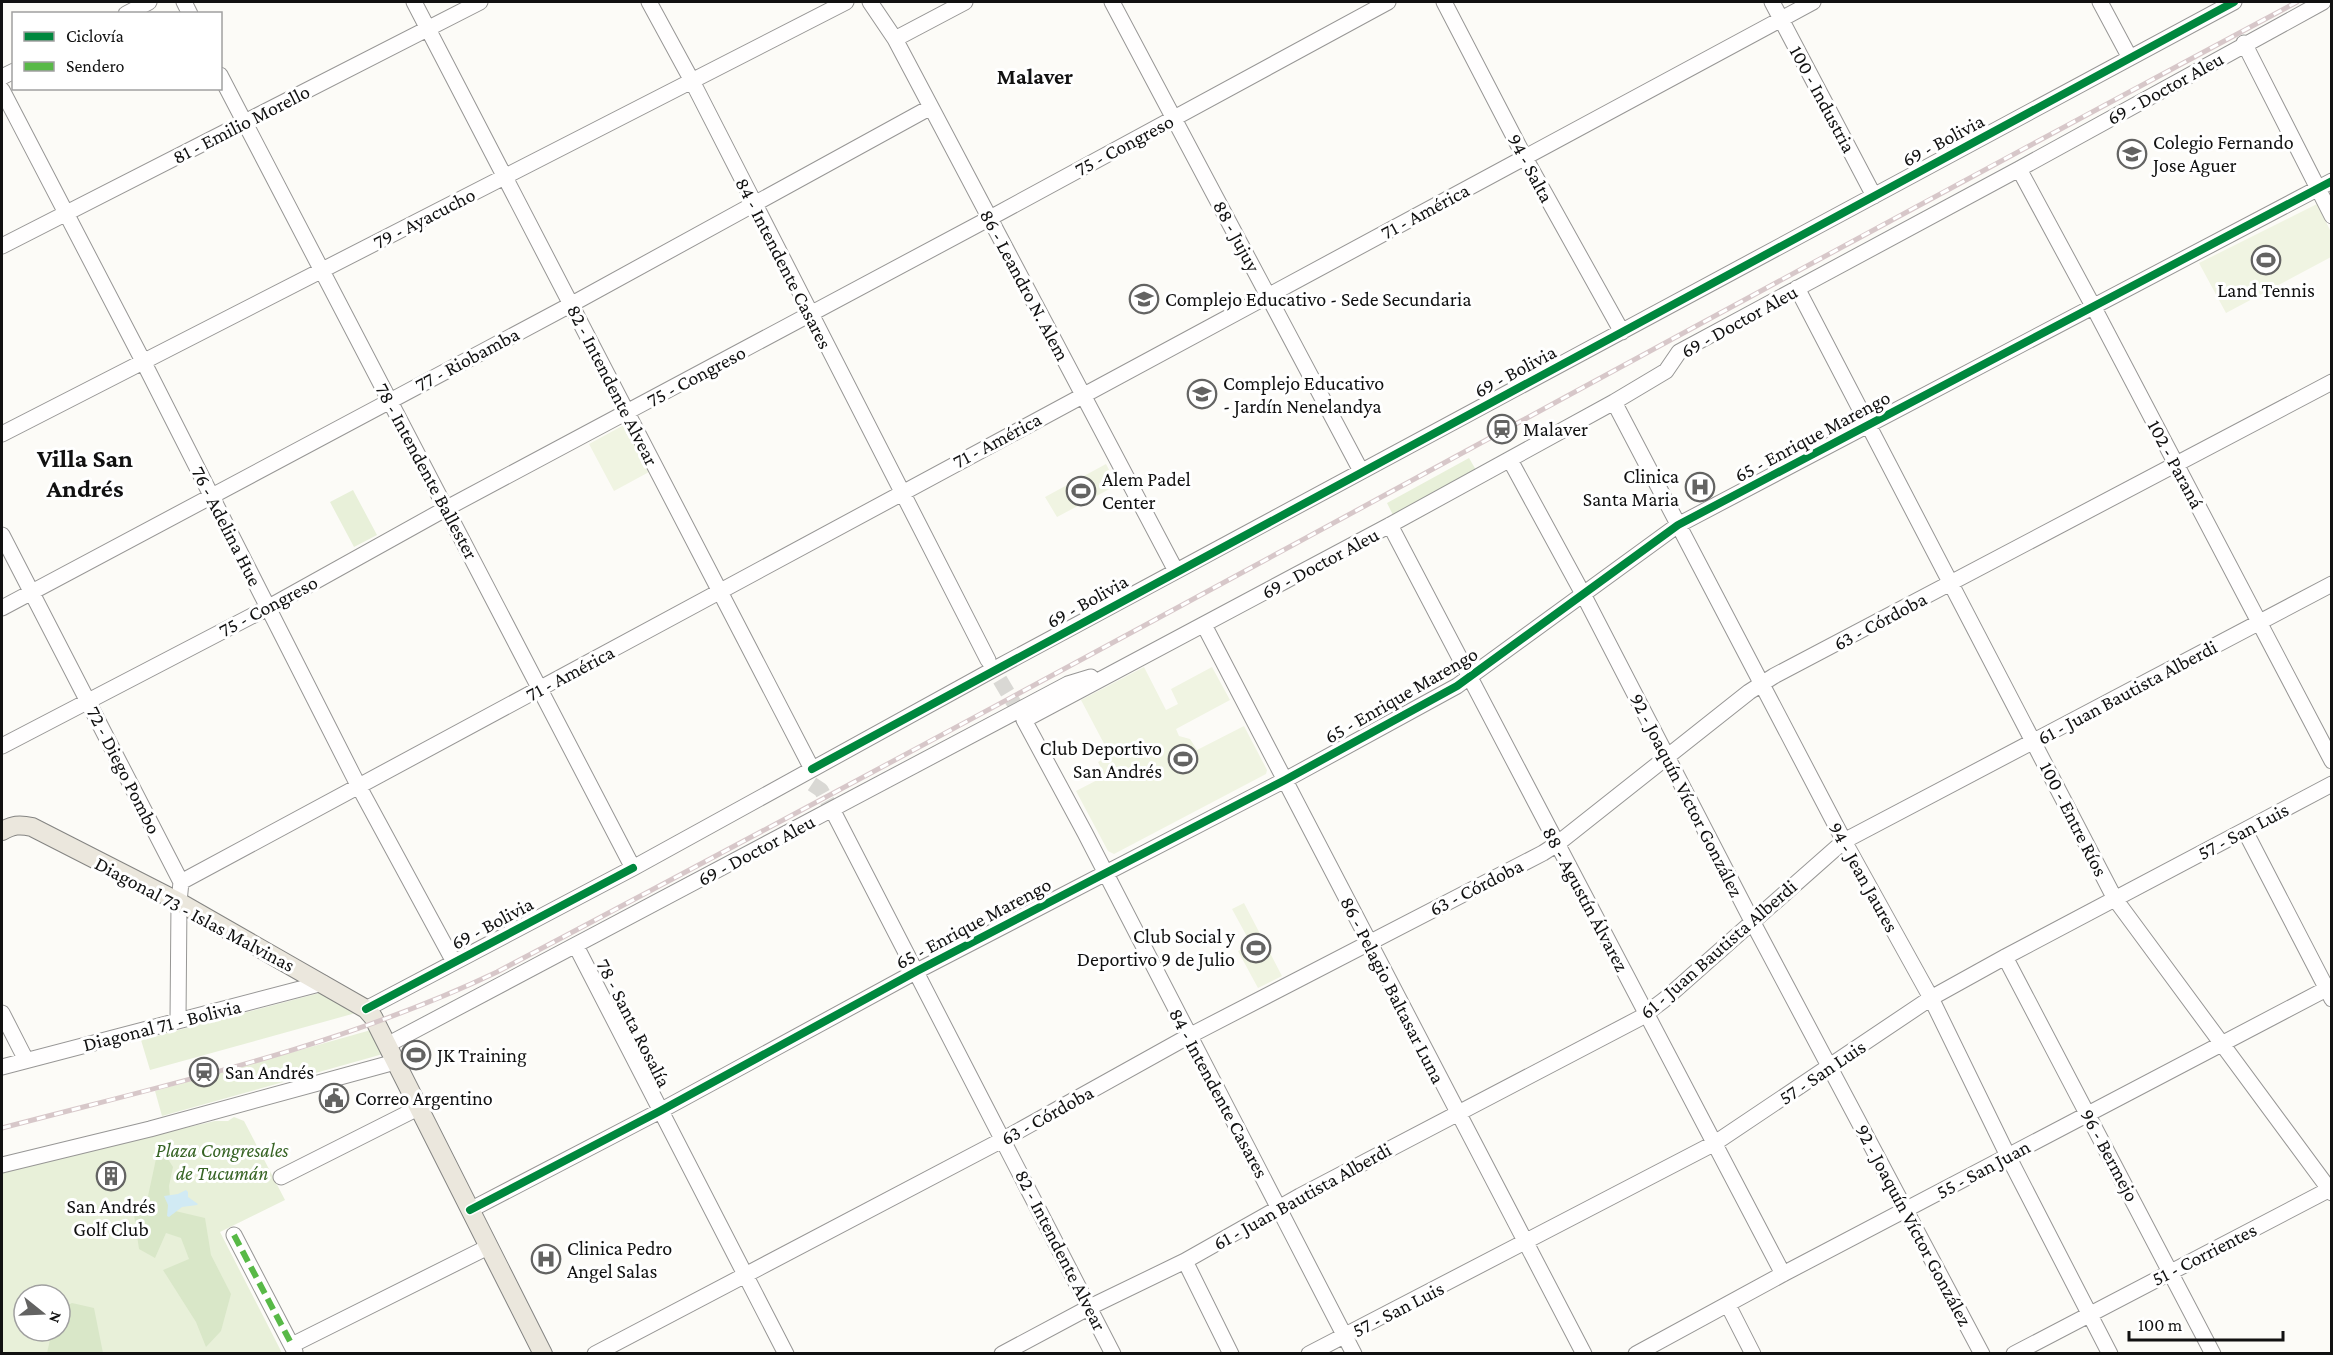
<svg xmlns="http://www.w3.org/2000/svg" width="2333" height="1355" font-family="'Crimson Pro',serif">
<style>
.green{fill:#e8f0d9;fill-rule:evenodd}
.forest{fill:#d9e7c8}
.pitch{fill:#f0f4e2}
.water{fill:#d1eaf4}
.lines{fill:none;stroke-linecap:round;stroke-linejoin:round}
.minor-tunnel{stroke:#d9d8d4;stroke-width:15;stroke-dasharray:15 8;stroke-linecap:butt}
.minor-casing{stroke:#979695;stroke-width:17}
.major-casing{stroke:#848482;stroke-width:20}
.minor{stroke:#fffefe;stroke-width:15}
.major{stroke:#ebe7dd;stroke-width:18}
.rail-casing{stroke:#d7c7c9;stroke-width:5}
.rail{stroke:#fff;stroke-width:3;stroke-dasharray:9;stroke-linecap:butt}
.quiet{stroke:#58b947;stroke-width:6;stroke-dasharray:12 6;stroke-linecap:butt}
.cycleway-casing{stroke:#fff;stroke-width:11}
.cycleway{stroke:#00873e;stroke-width:8}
.labels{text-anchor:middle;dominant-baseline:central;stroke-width:6;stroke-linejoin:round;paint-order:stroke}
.street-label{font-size:20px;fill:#111;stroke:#fff}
.poi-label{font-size:20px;fill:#111;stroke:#fff;text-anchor:start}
.park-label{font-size:20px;font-style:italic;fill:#376425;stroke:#fff}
.quarter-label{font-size:22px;font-weight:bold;fill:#111;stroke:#fff}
.district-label{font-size:26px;font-weight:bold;fill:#111;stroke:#fff}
</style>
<rect width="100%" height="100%" fill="#fcfbf7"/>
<path class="green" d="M 1469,458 L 1476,470 L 1393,515 L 1387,503 Z
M 353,490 L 377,535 L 354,547 L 330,502 Z
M 327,991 L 363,1011 L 150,1070 L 141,1040 Z
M 371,1030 L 383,1054 L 162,1116 L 155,1091 Z
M 234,1117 L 244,1121 L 285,1200 L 220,1232 L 282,1353 L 2,1353 L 2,1170 L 215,1121 L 228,1121 ZM 24,1295 L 60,1295 L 60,1331 L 24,1331 Z"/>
<path class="forest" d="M 159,1145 L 173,1167 L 169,1186 L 171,1210 L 205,1218 L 211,1255 L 231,1294 L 221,1331 L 206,1347 L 196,1322 L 163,1270 L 189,1259 L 181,1238 L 166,1233 L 155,1258 L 139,1249 L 133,1208 L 145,1210 Z
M 72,1303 L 94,1308 L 103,1353 L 47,1353 L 52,1331 L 60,1331 L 60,1309 Z"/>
<path class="pitch" d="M 2317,204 L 2331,232 L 2331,257 L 2226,313 L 2199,263 Z
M 624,425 L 649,472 L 614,491 L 589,444 Z
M 1106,464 L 1117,485 L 1057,517 L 1045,497 Z
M 1144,667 L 1166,710 L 1178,704 L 1171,689 L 1212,667 L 1230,700 L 1176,729 L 1179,736 L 1190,739 L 1197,750 L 1244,726 L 1267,770 L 1266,774 L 1114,854 L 1108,851 L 1076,791 L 1105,776 L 1098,762 L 1110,755 L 1081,700 Z
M 1244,903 L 1282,976 L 1258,988 L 1238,951 L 1251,944 L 1232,909 Z"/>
<path class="water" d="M 186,1190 L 188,1192 L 188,1197 L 198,1204 L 197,1205 L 182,1207 L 169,1217 L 167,1216 L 168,1205 L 164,1196 L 178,1194 Z"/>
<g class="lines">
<path class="minor-tunnel" d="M 988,660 L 1024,720
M 812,784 L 821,790 L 835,815"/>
<g class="minor-casing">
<path id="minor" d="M 184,2 L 190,14
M 414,2 L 812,769
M 649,2 L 692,81 L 988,660
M 870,2 L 895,39 L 931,107 L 1176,571
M 1112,2 L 1361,471
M 1444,2 L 1525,158 L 1622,332
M 1772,2 L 1874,196
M 2100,2 L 2130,58
M 126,14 L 149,2
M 895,39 L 965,2
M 2244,43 L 2332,216
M 220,75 L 633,868
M 2,77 L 14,71
M 2,90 L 143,361 L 358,785 L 454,962
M 2019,169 L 2093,306 L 2332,761
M 2,246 L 480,2
M 1797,288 L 2115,899 L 2332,1193
M 1614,402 L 1844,841 L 1931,998 L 2008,1156 L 2110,1354
M 2,434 L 846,2
M 1510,460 L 1583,594 L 1752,921 L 1982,1354
M 1390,525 L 1783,1274
M 2,535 L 181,882 L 179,902 L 178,1021
M 2,608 L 572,304 L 931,107
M 1204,625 L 1584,1354
M 1030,717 L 1390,525 L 1614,402 L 1666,371 L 1679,352 L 2019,169 L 2323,2
M 1024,720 L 1085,833 L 1354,1354
M 2,746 L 269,607 L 447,508 L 990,218 L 1388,2
M 835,815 L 1113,1354
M 2245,831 L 2332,999
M 181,882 L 1813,2
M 576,946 L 786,1354
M 2005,957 L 2213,1354
M 366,1009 L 633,868 L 987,673 L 2234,2
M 2,1013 L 26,1060
M 387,1045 L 1068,684 L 1091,677
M 2,1067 L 323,983
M 2,1165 L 150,1129 L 395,1062
M 281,1177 L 418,1108
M 470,1210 L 660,1111 L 917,971 L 1285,780 L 1457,686 L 1678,525 L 2332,181
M 234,1235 L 295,1352
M 1185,1261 L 1231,1354
M 1728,1305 L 1753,1354
M 292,1345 L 488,1247
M 595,1354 L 1004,1139 L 1189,1036 L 1543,853 L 1557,844 L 1749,692 L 1774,676 L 2332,382
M 1002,1354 L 1090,1307 L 1185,1261 L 1300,1196 L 1640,1018 L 1664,1000 L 1844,841 L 2332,584
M 1309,1354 L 1715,1143 L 1931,998 L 2005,957 L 2332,784
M 1636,1354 L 1783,1274 L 2332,986
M 2014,1354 L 2332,1188"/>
</g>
<g class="major-casing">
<path id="major" d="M 2,831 C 13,825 19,824 32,827 L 179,902 L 366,1009 L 373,1017 L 543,1354"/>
</g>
<use href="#minor" class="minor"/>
<use href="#major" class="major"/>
<g class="rail-casing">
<path id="rail" d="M 2,1128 C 169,1084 340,1047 497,972 C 1100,654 1696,323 2297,2"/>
</g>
<use href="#rail" class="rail"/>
<path class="quiet" d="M 234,1235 L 292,1345"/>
<g class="cycleway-casing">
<path id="cycleway" d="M 812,769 L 2234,2
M 366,1009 L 633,868
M 470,1210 L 660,1111 L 917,971 L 1285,780 L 1457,686 L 1678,525 L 2332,181"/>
</g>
<use href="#cycleway" class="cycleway"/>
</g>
<defs>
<g id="school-ring" transform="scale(1.5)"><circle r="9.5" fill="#fff" stroke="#636362" stroke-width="1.5"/><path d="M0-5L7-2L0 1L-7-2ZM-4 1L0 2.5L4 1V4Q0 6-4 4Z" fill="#636362"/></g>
<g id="stadium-ring" transform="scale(1.5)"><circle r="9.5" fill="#fff" stroke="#636362" stroke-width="1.5"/><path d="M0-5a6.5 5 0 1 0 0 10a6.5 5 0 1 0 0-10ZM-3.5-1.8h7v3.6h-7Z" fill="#636362"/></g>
<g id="station-ring" transform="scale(1.5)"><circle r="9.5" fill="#fff" stroke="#636362" stroke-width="1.5"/><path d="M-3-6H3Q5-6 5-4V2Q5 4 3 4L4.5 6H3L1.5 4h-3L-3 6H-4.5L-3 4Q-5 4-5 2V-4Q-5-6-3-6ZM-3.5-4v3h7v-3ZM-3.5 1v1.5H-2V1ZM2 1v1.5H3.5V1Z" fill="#636362"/></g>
<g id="hospital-ring" transform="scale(1.5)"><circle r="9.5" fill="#fff" stroke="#636362" stroke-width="1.5"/><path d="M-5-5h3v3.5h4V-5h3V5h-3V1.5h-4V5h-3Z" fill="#636362"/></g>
<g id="civic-ring" transform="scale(1.5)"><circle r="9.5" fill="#fff" stroke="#636362" stroke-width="1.5"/><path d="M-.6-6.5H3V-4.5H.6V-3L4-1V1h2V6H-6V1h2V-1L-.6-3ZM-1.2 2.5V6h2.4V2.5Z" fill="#636362"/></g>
<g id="building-ring" transform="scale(1.5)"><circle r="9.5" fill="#fff" stroke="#636362" stroke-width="1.5"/><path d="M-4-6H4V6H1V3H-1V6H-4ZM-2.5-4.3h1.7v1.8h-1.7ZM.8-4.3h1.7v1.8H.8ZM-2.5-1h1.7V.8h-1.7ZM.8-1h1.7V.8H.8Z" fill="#636362"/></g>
</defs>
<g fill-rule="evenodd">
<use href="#school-ring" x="2132" y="154"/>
<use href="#stadium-ring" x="2266" y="260"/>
<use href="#school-ring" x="1144" y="299"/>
<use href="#school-ring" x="1202" y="394"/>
<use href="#station-ring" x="1502" y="429"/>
<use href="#hospital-ring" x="1700" y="487"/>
<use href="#stadium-ring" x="1081" y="491"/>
<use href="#stadium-ring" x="1183" y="759"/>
<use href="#stadium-ring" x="1256" y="948"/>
<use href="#stadium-ring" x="416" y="1055"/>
<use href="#station-ring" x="204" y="1072"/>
<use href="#civic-ring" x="334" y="1098"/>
<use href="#building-ring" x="111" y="1176"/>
<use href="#hospital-ring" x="546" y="1259"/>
</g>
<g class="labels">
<g class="street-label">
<text transform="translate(2165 88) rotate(-29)">69 - Doctor Aleu</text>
<text transform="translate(1823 99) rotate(62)">100 - Industria</text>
<text transform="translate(241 124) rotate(-27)">81 - Emilio Morello</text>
<text transform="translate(1943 140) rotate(-28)">69 - Bolivia</text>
<text transform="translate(1124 145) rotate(-28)">75 - Congreso</text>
<text transform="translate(1531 168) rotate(62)">94 - Salta</text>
<text transform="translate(1425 211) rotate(-28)">71 - América</text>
<text transform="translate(424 218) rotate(-27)">79 - Ayacucho</text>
<text transform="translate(1237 236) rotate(62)">88 - Jujuy</text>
<text transform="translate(784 263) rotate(63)">84 - Intendente Casares</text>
<text transform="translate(1025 285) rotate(62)">86 - Leandro N. Alem</text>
<text transform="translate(1739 321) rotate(-29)">69 - Doctor Aleu</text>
<text transform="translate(467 359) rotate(-28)">77 - Riobamba</text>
<text transform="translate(1515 371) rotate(-28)">69 - Bolivia</text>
<text transform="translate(696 376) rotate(-28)">75 - Congreso</text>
<text transform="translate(613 385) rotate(63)">82 - Intendente Alvear</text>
<text transform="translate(1812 436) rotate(-28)">65 - Enrique Marengo</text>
<text transform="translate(997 440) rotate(-28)">71 - América</text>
<text transform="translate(2176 464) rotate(62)">102 - Paraná</text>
<text transform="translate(427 471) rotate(62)">78 - Intendente Ballester</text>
<text transform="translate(227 526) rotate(63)">76 - Adelina Hue</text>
<text transform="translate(1320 563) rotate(-28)">69 - Doctor Aleu</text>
<text transform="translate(1087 601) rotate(-29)">69 - Bolivia</text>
<text transform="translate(268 606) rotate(-28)">75 - Congreso</text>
<text transform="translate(1880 621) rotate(-28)">63 - Córdoba</text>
<text transform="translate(570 673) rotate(-28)">71 - América</text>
<text transform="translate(2127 692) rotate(-28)">61 - Juan Bautista Alberdi</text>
<text transform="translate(1401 695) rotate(-30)">65 - Enrique Marengo</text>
<text transform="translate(124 770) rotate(63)">72 - Diego Pombo</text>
<text transform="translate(1687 795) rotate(63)">92 - Joaquín Víctor González</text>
<text transform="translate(2074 819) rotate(63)">100 - Entre Ríos</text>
<text transform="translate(2243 831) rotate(-28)">57 - San Luis</text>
<text transform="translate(756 850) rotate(-28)">69 - Doctor Aleu</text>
<text transform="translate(1864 877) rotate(61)">94 - Jean Jaures</text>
<text transform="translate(1476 887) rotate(-27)">63 - Córdoba</text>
<text transform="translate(1586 899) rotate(62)">88 - Agustín Álvarez</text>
<text transform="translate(195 914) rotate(28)">Diagonal 73 - Islas Malvinas</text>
<text transform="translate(492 923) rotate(-28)">69 - Bolivia</text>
<text transform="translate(973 923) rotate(-28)">65 - Enrique Marengo</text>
<text transform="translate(1718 949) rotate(-41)">61 - Juan Bautista Alberdi</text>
<text transform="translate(1393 990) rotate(63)">86 - Pelagio Baltasar Luna</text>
<text transform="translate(634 1023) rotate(63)">78 - Santa Rosalía</text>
<text transform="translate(162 1025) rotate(-14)">Diagonal 71 - Bolivia</text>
<text transform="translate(1822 1072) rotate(-34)">57 - San Luis</text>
<text transform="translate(1219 1093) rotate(62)">84 - Intendente Casares</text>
<text transform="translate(1047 1115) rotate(-29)">63 - Córdoba</text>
<text transform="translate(2110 1155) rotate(62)">96 - Bermejo</text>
<text transform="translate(1983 1169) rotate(-28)">55 - San Juan</text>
<text transform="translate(1302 1196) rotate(-29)">61 - Juan Bautista Alberdi</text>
<text transform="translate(1914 1225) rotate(62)">92 - Joaquín Víctor González</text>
<text transform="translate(1061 1250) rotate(63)">82 - Intendente Alvear</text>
<text transform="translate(2204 1254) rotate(-27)">51 - Corrientes</text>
<text transform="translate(1398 1309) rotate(-27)">57 - San Luis</text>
</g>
<g class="poi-label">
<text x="2153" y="142">Colegio Fernando<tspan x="2153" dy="23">Jose Aguer</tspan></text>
<text x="2266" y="290" text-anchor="middle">Land Tennis</text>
<text x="1165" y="299">Complejo Educativo - Sede Secundaria</text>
<text x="1223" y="383">Complejo Educativo<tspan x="1223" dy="23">- Jardín Nenelandya</tspan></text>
<text x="1523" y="429">Malaver</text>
<text x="1679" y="476" text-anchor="end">Clinica<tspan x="1679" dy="23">Santa Maria</tspan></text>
<text x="1102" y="479">Alem Padel<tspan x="1102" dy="23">Center</tspan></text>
<text x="1162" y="748" text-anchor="end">Club Deportivo<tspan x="1162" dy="23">San Andrés</tspan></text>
<text x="1235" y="936" text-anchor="end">Club Social y<tspan x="1235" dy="23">Deportivo 9 de Julio</tspan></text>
<text x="437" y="1055">JK Training</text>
<text x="225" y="1072">San Andrés</text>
<text x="355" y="1098">Correo Argentino</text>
<text x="111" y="1206" text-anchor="middle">San Andrés<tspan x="111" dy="23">Golf Club</tspan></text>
<text x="567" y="1248">Clinica Pedro<tspan x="567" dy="23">Angel Salas</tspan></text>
</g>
<g class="park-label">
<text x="222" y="1150">Plaza Congresales<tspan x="222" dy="23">de Tucumán</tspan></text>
</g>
<g class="quarter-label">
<text x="1035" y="76">Malaver</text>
</g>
<g class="district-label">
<text x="85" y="458">Villa San<tspan x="85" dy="30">Andrés</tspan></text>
</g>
</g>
<rect width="2333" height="1355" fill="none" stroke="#111111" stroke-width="6"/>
<rect x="12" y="12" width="210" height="78" fill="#ffffff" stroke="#a0a0a0" stroke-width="1.5"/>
<rect x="24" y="32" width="30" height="9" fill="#00873e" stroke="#a0a0a0" stroke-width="1.5"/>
<text x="66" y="42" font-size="18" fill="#111111">Ciclovía</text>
<rect x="24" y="62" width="30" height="9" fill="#58b947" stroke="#a0a0a0" stroke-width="1.5"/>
<text x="66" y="72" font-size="18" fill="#111111">Sendero</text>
<g transform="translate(42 1313) rotate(108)"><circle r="28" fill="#ffffff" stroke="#a0a0a0" stroke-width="1.5"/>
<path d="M0-4.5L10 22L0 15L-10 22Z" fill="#636362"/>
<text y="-9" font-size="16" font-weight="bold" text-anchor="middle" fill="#111111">N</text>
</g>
<path d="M2129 1331v9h154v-9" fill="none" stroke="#111111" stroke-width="3"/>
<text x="2138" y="1331" font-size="18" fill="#111111" stroke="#ffffff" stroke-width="4.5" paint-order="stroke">100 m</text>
</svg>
